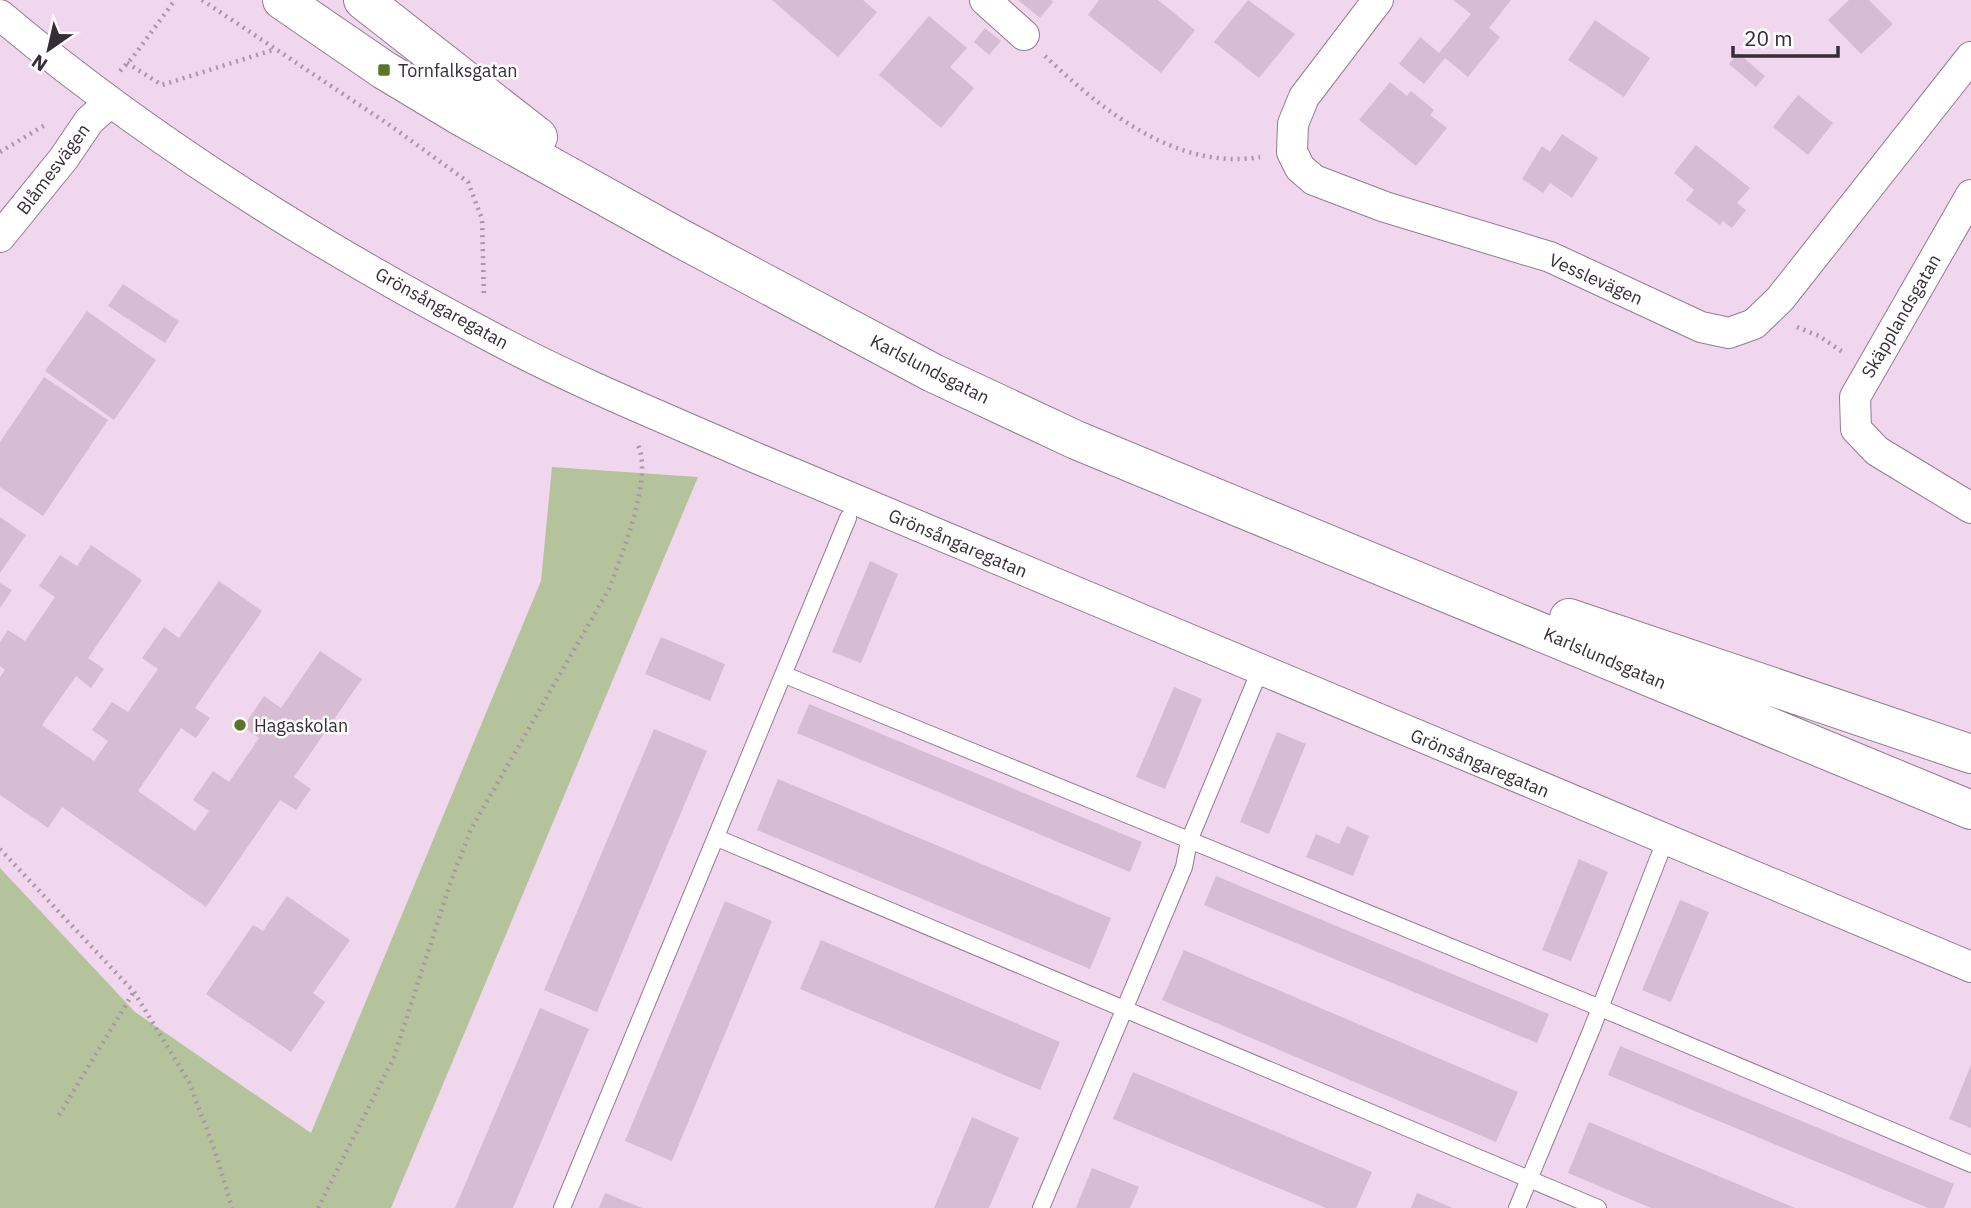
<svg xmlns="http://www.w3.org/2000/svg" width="1971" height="1208" font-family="'IBM Plex Sans',sans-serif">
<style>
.green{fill:#b4c39b}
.building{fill:#d6bdd4}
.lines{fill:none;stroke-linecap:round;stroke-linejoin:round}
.lane-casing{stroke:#937c92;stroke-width:18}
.street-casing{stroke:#937c92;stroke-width:32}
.secondary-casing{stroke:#937c92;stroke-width:40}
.path{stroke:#a996a7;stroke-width:4.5;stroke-dasharray:2 5;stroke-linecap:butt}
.lane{stroke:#fff;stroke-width:16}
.street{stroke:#fff;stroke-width:30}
.secondary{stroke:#fff;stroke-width:38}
.poi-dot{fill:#5c7426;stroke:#fff;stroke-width:2.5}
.labels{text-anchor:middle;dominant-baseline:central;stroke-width:5;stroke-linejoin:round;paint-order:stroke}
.poi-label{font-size:18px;fill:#372d36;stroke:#fff;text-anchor:start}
.street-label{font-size:18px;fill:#372d36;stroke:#fff}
</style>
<rect width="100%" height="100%" fill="#f0d7ee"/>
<path class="green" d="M 552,467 L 698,477 L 391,1208 L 0,1208 L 0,868 L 135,1012 L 311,1133 L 541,581 Z"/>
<path class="building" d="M 772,0 L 863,0 L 877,12 L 838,57 Z
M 1018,0 L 1051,0 L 1053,2 L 1040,18 Z
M 1099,0 L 1158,0 L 1195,30 L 1161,73 L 1088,15 Z
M 1248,0 L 1295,34 L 1259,78 L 1214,42 Z
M 1453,0 L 1511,0 L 1489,28 L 1500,37 L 1468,77 L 1445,58 L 1424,84 L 1399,64 L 1420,37 L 1439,53 L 1471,14 Z
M 1849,0 L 1869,0 L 1893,24 L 1861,54 L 1828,20 Z
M 929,16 L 967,48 L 950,67 L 974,88 L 941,128 L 879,75 Z
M 1595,20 L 1650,58 L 1624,97 L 1568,60 Z
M 985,28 L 1001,41 L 989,55 L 974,42 Z
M 1738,53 L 1765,76 L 1756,87 L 1729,64 Z
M 1390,82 L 1407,96 L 1411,91 L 1434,110 L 1430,115 L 1447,128 L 1416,166 L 1359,120 Z
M 1798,95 L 1833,123 L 1808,155 L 1773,127 Z
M 1562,134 L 1598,158 L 1572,198 L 1550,183 L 1543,193 L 1522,179 L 1542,146 L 1550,152 Z
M 1696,145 L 1750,188 L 1737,203 L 1746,210 L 1732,228 L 1723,221 L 1720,225 L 1686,200 L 1694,190 L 1674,173 Z
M 123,284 L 179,321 L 165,343 L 108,306 Z
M 87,311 L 156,360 L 114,420 L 45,371 Z
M 44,377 L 108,420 L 43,516 L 0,487 L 0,442 Z
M 0,517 L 26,535 L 0,573 Z
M 91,545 L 142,580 L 88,658 L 104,669 L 91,688 L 76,676 L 42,725 L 94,761 L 108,741 L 92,730 L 112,702 L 128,712 L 158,669 L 142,658 L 164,627 L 179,638 L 219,581 L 262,611 L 195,708 L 210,718 L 196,738 L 181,728 L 138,791 L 195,831 L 209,811 L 193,800 L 213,771 L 229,782 L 259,738 L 243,727 L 264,696 L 281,708 L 320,651 L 362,679 L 294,777 L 311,789 L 296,810 L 280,800 L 206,907 L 62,807 L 48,828 L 0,795 L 0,677 L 5,670 L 0,666 L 0,642 L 8,630 L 25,641 L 55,597 L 39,586 L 60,555 L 77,566 Z
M 870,561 L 898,574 L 861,663 L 832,652 Z
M 0,583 L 12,590 L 0,608 Z
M 661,637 L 725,664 L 710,701 L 645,674 Z
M 1174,687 L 1202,699 L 1165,789 L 1136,777 Z
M 809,704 L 1142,842 L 1130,872 L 797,733 Z
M 654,729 L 707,751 L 597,1012 L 544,990 Z
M 1277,732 L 1306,744 L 1269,834 L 1240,822 Z
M 778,779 L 1111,918 L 1090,969 L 757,830 Z
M 1347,826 L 1369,836 L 1353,876 L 1306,857 L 1316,834 L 1339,844 Z
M 1579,859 L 1608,872 L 1571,961 L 1542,950 Z
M 1216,876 L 1549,1014 L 1537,1043 L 1204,905 Z
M 287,896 L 350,940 L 313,993 L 325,1002 L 291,1052 L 206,994 L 253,925 L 263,931 Z
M 1680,900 L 1709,912 L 1671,1002 L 1642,990 Z
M 725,901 L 772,921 L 672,1161 L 625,1141 Z
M 821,940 L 1060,1042 L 1040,1090 L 800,989 Z
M 1184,950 L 1518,1092 L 1496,1142 L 1162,1000 Z
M 540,1008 L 589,1029 L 513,1208 L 455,1208 Z
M 1620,1046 L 1954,1184 L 1944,1208 L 1928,1208 L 1608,1075 Z
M 1971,1065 L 1971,1128 L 1949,1119 Z
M 1133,1072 L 1372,1172 L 1356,1208 L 1326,1208 L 1113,1119 Z
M 972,1117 L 1019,1138 L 989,1208 L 934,1208 Z
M 1589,1122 L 1795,1208 L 1651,1208 L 1568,1173 Z
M 1092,1168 L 1139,1187 L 1130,1208 L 1076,1208 Z
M 605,1193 L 642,1208 L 599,1208 Z
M 1417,1193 L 1453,1208 L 1411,1208 Z"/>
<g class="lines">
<g class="lane-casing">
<path id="lane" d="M 785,675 L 1598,1007 L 1971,1164
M 717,838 L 1598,1208
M 562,1208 L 848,518
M 1041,1208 L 1184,867 L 1189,841 L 1260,670
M 1517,1208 L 1591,1031 L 1665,841"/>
</g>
<g class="street-casing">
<path id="street" d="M 985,0 L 1024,35
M 1378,0 L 1304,97 L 1293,124 L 1292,152 L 1300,168 L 1314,180 L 1385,207 L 1550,257 L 1701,327 L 1729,333 L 1754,324 L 1780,299 L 1971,57
M 0,15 C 152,143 323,249 499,341 C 580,384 665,418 749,455 L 1971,967
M 1971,195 L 1855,397 L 1856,429 L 1877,451 L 1971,508
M 0,237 L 64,158 L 89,121 L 109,103"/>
</g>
<g class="secondary-casing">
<path id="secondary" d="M 282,0 L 384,70 L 462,117 L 678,237 L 933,373 L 1076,440 L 1971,810
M 363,0 L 538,137
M 1569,618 L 1971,754"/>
</g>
<path class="path" d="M 202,0 L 391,126 L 468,182 L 482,219 L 484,297
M 1045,56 C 1102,110 1176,171 1260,157
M 127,63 L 162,85 L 276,49
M 120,71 L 133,57 L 175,0
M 0,152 L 45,125
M 1797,327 L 1819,336 L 1844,353
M 0,849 L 134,992 L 189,1082 L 215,1151 L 232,1208
M 59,1115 L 133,993
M 318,1208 L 394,1057 L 450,884 L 471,829 L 609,589 C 621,557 656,471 636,442"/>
<use href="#lane" class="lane"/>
<use href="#street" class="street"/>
<use href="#secondary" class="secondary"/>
</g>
<g class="poi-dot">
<rect x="377" y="63" width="14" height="14" rx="3.5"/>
<circle cx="240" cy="725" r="7"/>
</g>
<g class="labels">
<g class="poi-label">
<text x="398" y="70">Tornfalksgatan</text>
<text x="254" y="725">Hagaskolan</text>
</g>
<g class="street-label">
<text transform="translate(53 169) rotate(-53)">Blåmesvägen</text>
<text transform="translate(1596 279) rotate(24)">Vesslevägen</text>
<text transform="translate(442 308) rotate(29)">Grönsångaregatan</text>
<text transform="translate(1901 316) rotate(-60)">Skäpplandsgatan</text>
<text transform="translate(930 369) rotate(27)">Karlslundsgatan</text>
<text transform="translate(958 543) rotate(23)">Grönsångaregatan</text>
<text transform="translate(1605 658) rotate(23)">Karlslundsgatan</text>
<text transform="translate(1480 763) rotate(23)">Grönsångaregatan</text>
</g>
</g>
<g transform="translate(49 49) rotate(214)" stroke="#ffffff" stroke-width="5" paint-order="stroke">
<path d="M0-5L12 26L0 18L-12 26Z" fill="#372d36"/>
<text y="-10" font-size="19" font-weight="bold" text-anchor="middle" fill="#372d36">N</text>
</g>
<path d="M1733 46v10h105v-10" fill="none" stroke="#372d36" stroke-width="3.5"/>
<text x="1744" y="46" font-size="21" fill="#372d36" stroke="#ffffff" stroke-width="5" paint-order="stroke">20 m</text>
</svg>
